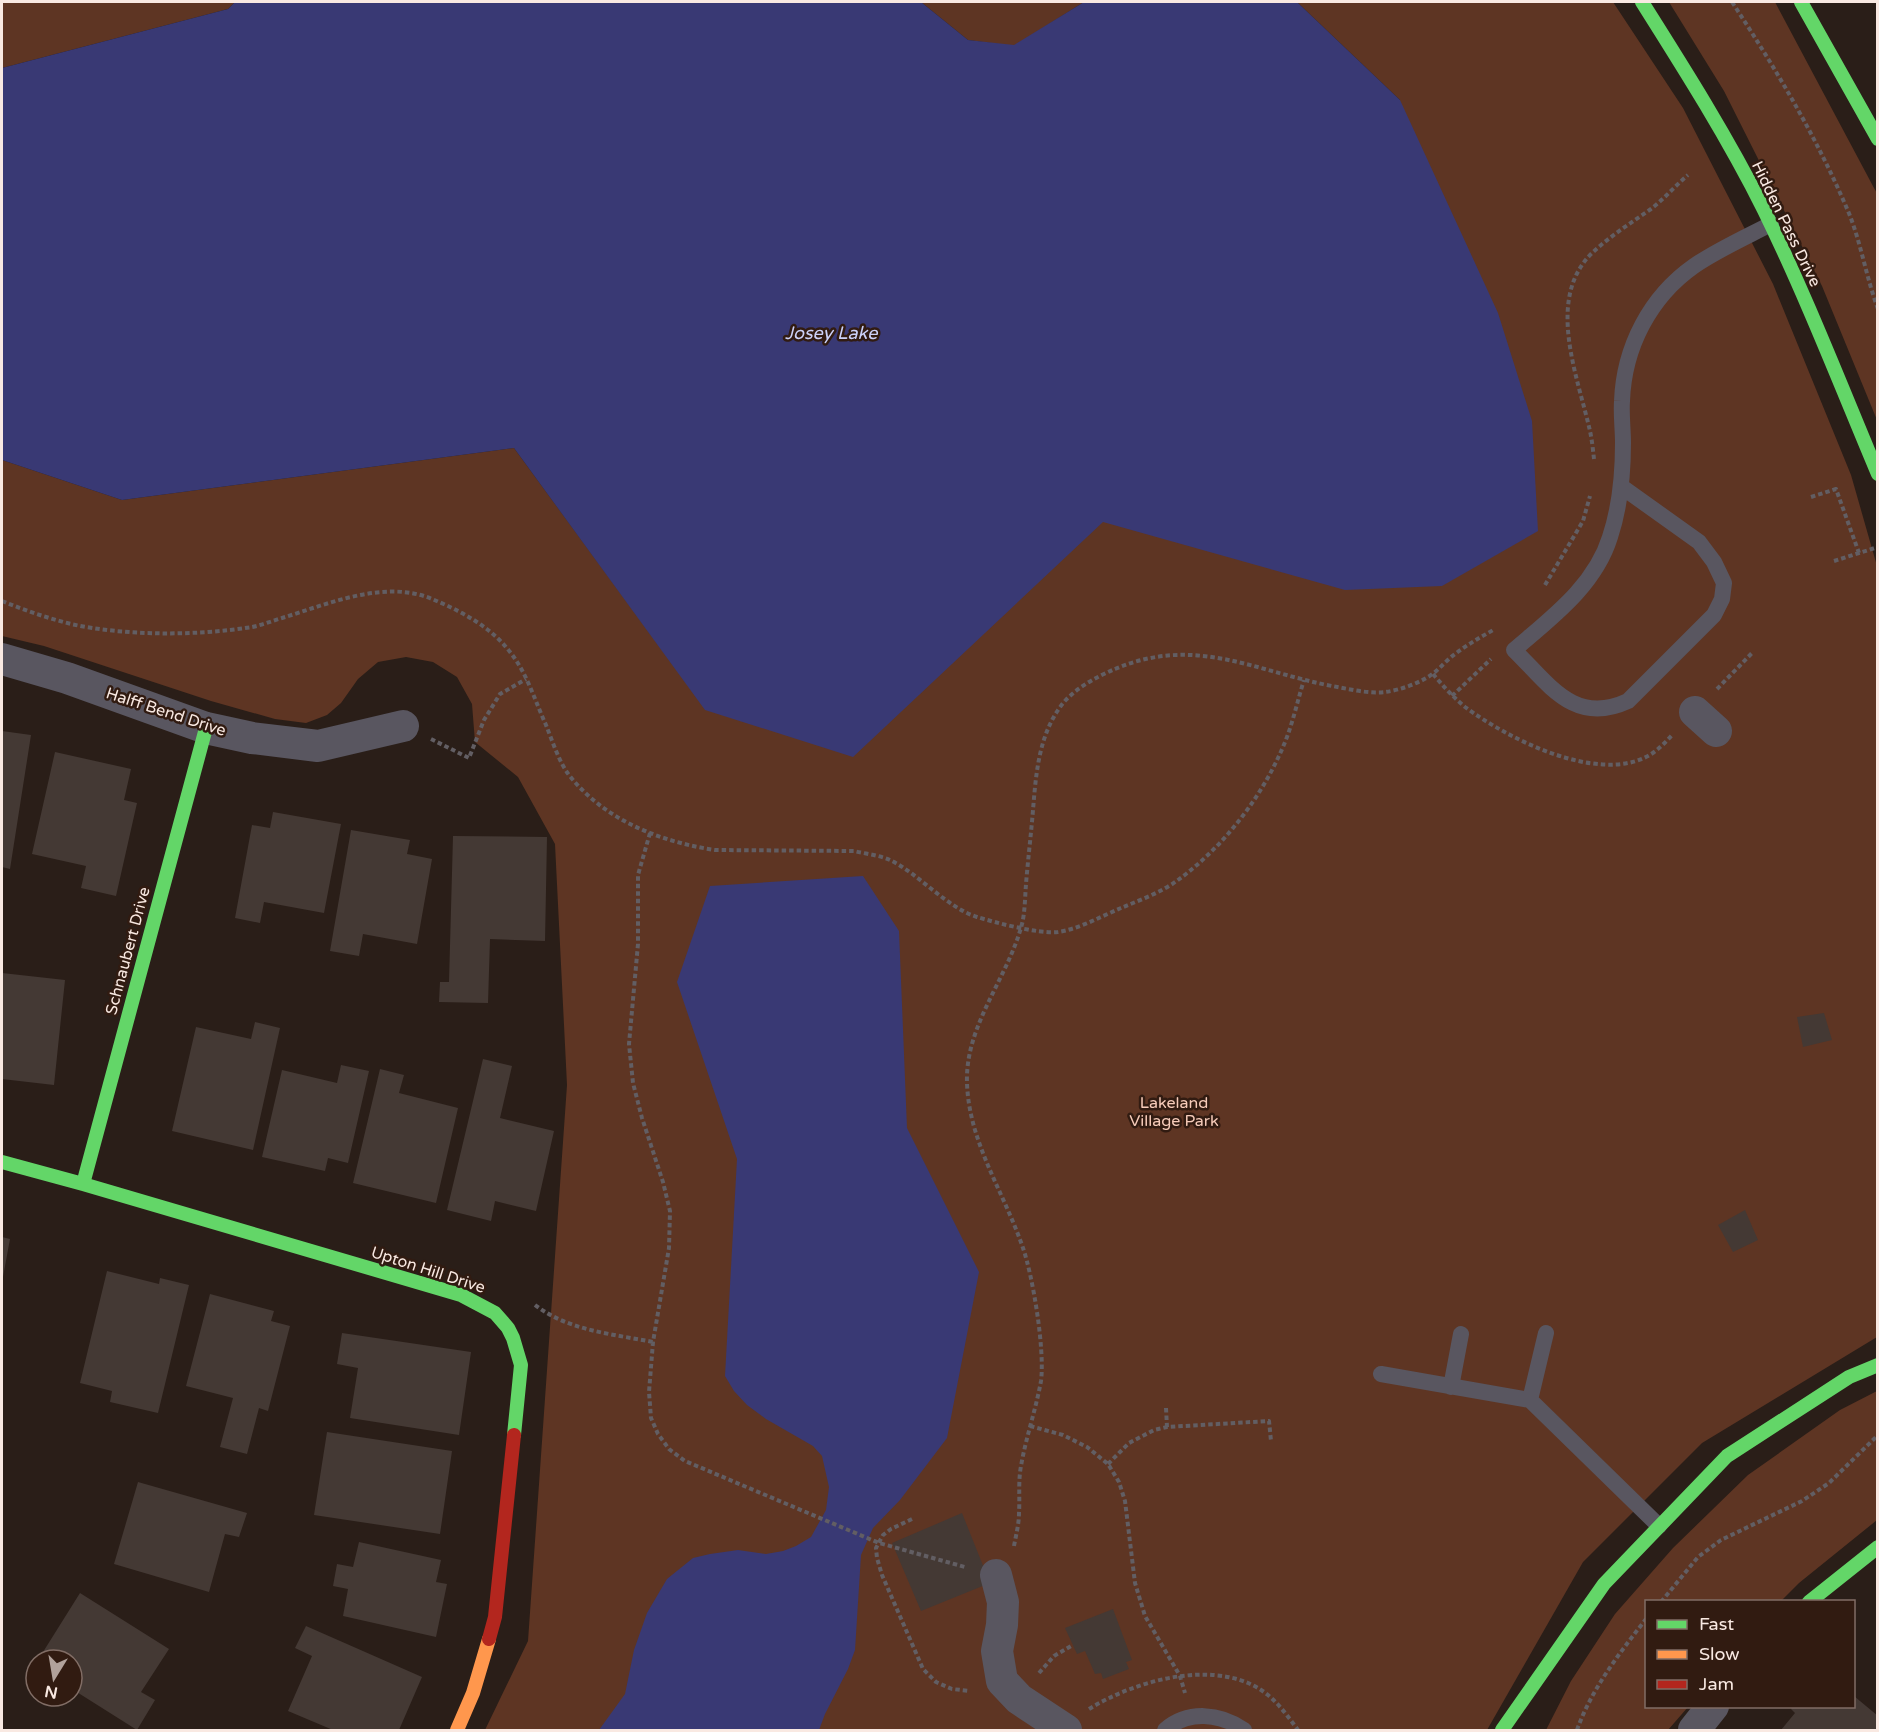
<svg xmlns="http://www.w3.org/2000/svg" width="1879" height="1732" font-family="'Varela Round',sans-serif">
<style>
.green{fill:#5e3523}
.water{fill:#393974}
.building{fill:#443934}
.lines{fill:none;stroke-linecap:round;stroke-linejoin:round}
.path{stroke:#625e63;stroke-width:4;stroke-dasharray:4.5 3;stroke-linecap:butt}
.lane{stroke:#595660;stroke-width:16}
.street{stroke:#595660;stroke-width:32}
.fast{stroke:#63d668;stroke-width:14}
.slow{stroke:#ff974d;stroke-width:14}
.jam{stroke:#b3261e;stroke-width:14}
.labels{text-anchor:middle;dominant-baseline:central;stroke-width:5;stroke-linejoin:round;paint-order:stroke}
.street-label{font-size:16px;fill:#f9e9e2;stroke:#311b11}
.park-label{font-size:16px;fill:#f6cbb9;stroke:#311b11}
.water-label{font-size:18px;font-style:italic;fill:#ccd1f8;stroke:#311b11}
</style>
<rect width="100%" height="100%" fill="#2a1e18"/>
<path class="green" d="M 2,2 L 235,2 L 228,9 L 2,68 Z
M 921,2 L 1084,2 L 1014,46 L 968,40 Z
M 1297,2 L 1613,2 L 1683,108 L 1773,284 L 1851,475 L 1877,566 L 1877,1337 L 1702,1443 L 1583,1562 L 1487,1730 L 485,1730 L 528,1641 L 567,1085 L 555,844 L 518,777 L 475,742 L 472,704 L 457,677 L 433,662 L 406,657 L 378,662 L 358,679 L 341,703 L 327,715 L 306,723 L 275,719 L 211,701 L 44,646 L 2,636 L 2,460 L 122,500 L 514,448 L 706,710 L 1400,100 Z
M 1669,2 L 1775,2 L 1874,188 L 1878,195 L 1877,420 L 1822,286 L 1724,91 Z
M 1877,1391 L 1877,1520 L 1799,1583 L 1781,1601 L 1646,1602 L 1646,1706 L 1688,1707 L 1668,1730 L 1546,1730 L 1571,1681 L 1615,1614 L 1673,1548 L 1748,1475 L 1840,1410 Z"/>
<path class="water" d="M 235,2 L 921,2 L 968,40 L 1014,45 L 1084,2 L 1297,2 L 1400,100 L 1498,313 L 1532,421 L 1538,531 L 1442,586 L 1345,590 L 1103,522 L 853,757 L 705,710 L 514,448 L 122,500 L 2,460 L 2,68 L 228,9 Z
M 863,876 L 899,931 L 907,1128 L 979,1272 L 947,1438 L 900,1500 L 873,1528 L 861,1555 L 855,1650 L 848,1669 L 825,1714 L 819,1730 L 599,1730 L 625,1694 L 634,1650 L 647,1613 L 667,1579 L 693,1558 L 710,1554 L 738,1550 L 766,1554 L 783,1551 L 796,1546 L 811,1537 L 826,1510 L 829,1487 L 822,1456 L 813,1446 L 766,1419 L 747,1405 L 734,1391 L 725,1376 L 737,1159 L 677,982 L 710,886 Z"/>
<path class="building" d="M 2,731 L 31,735 L 10,869 L 2,867 Z
M 55,752 L 131,769 L 124,800 L 137,803 L 116,896 L 81,888 L 86,866 L 32,854 Z
M 273,812 L 341,824 L 324,913 L 264,902 L 260,923 L 235,918 L 252,825 L 270,828 Z
M 351,830 L 410,840 L 407,854 L 432,859 L 417,944 L 363,934 L 359,956 L 330,951 Z
M 453,836 L 547,837 L 545,941 L 490,939 L 488,1003 L 439,1002 L 440,982 L 449,982 Z
M 2,973 L 65,980 L 54,1085 L 2,1079 Z
M 1824,1013 L 1832,1040 L 1803,1047 L 1797,1017 Z
M 255,1022 L 280,1028 L 253,1150 L 172,1131 L 196,1027 L 251,1039 Z
M 483,1059 L 512,1066 L 500,1118 L 554,1131 L 536,1211 L 495,1201 L 491,1221 L 447,1210 Z
M 341,1065 L 369,1071 L 348,1163 L 328,1158 L 325,1171 L 262,1157 L 282,1070 L 337,1083 Z
M 380,1069 L 404,1075 L 399,1093 L 458,1108 L 436,1203 L 353,1183 Z
M 1745,1210 L 1758,1240 L 1733,1252 L 1718,1225 Z
M 2,1237 L 10,1239 L 3,1277 L 2,1276 Z
M 107,1271 L 159,1284 L 160,1278 L 189,1285 L 158,1413 L 110,1402 L 112,1391 L 80,1383 Z
M 210,1294 L 274,1311 L 271,1321 L 290,1326 L 268,1411 L 259,1408 L 247,1454 L 220,1447 L 233,1398 L 186,1386 Z
M 342,1333 L 471,1352 L 459,1435 L 350,1418 L 358,1368 L 337,1364 Z
M 327,1432 L 452,1451 L 440,1534 L 314,1515 Z
M 138,1482 L 247,1513 L 239,1537 L 225,1534 L 209,1592 L 114,1564 Z
M 962,1513 L 990,1583 L 921,1611 L 892,1543 Z
M 359,1542 L 441,1560 L 436,1582 L 447,1584 L 436,1637 L 343,1616 L 348,1589 L 333,1586 L 337,1564 L 353,1567 Z
M 80,1593 L 169,1649 L 141,1692 L 155,1700 L 137,1730 L 72,1689 L 72,1660 L 38,1660 Z
M 1113,1609 L 1132,1660 L 1126,1662 L 1129,1669 L 1103,1679 L 1101,1673 L 1095,1674 L 1085,1651 L 1077,1654 L 1065,1628 Z
M 306,1626 L 422,1677 L 399,1730 L 333,1730 L 288,1711 L 312,1656 L 295,1648 Z
M 1854,1696 L 1878,1716 L 1878,1730 L 1781,1730 L 1795,1713 L 1791,1709 L 1793,1706 L 1854,1706 Z"/>
<g class="lines">
<path class="path" d="M 1732,2 C 1776,69 1817,138 1848,211 C 1861,242 1866,277 1878,309
M 1594,459 C 1593,450 1592,440 1590,431 C 1578,377 1545,299 1592,253 C 1610,236 1631,223 1651,209 C 1664,199 1675,186 1688,175
M 1811,497 L 1836,489 L 1859,553
M 1834,561 L 1878,547
M 1545,585 L 1583,521 L 1590,496
M 2,601 C 24,610 47,618 71,624 C 125,636 196,636 252,627 C 262,625 272,621 282,618 C 328,604 385,579 432,599 C 461,611 491,627 510,652 C 527,673 535,701 546,725 C 552,740 559,762 569,775 C 604,820 661,842 715,850 L 854,851 C 866,854 879,855 890,860 C 919,874 946,907 977,917 C 997,923 1038,934 1058,932 C 1079,929 1102,916 1121,908 C 1140,900 1162,892 1178,880 C 1226,845 1266,792 1287,737 C 1294,718 1298,699 1304,680
M 1433,674 C 1443,686 1453,697 1465,707 C 1507,738 1596,784 1648,756 C 1657,751 1665,743 1672,735
M 1717,689 L 1752,653
M 1452,696 L 1491,659
M 431,739 L 469,758 L 484,720 L 500,694 L 526,679
M 650,833 L 638,875 L 638,944 L 629,1044 L 633,1083 L 642,1118 L 663,1182 L 670,1211 L 669,1248 L 653,1342 L 649,1392 L 651,1418 L 658,1434 L 669,1449 L 685,1461 L 879,1543 L 965,1567
M 535,1305 C 569,1331 613,1334 653,1342
M 1166,1408 L 1167,1427
M 1030,1426 L 1063,1435 L 1087,1447 L 1108,1464 L 1119,1482 L 1125,1501 L 1135,1583 L 1145,1616 L 1180,1676 L 1185,1693
M 1108,1464 L 1129,1443 L 1154,1430 L 1167,1427 L 1269,1421 L 1271,1441
M 912,1519 L 891,1529 L 883,1535 L 876,1548 L 877,1558 L 882,1575 L 923,1669 L 936,1682 L 952,1689 L 970,1691
M 1014,1546 C 1016,1535 1019,1524 1019,1513 C 1020,1497 1018,1482 1021,1466 C 1026,1437 1036,1409 1041,1381 C 1045,1350 1033,1277 1023,1248 C 1004,1192 969,1143 967,1083 C 965,1025 1008,978 1022,924 C 1025,912 1025,897 1026,884 C 1028,859 1031,835 1033,810 C 1036,773 1039,732 1064,702 C 1076,688 1098,676 1115,669 C 1195,635 1254,671 1332,686 C 1349,689 1368,694 1385,692 C 1401,690 1423,682 1435,672 C 1442,666 1448,659 1455,654 C 1468,644 1481,637 1495,629
M 1661,1602 L 1698,1557 L 1721,1540 L 1802,1501 L 1829,1483 L 1878,1435
M 1039,1673 L 1054,1656 L 1073,1645
M 1089,1709 C 1136,1680 1220,1656 1268,1695 C 1280,1705 1289,1718 1298,1730
M 1577,1730 C 1592,1688 1619,1654 1646,1619"/>
<path class="lane" d="M 1622,487 L 1699,542 L 1714,562 L 1724,583 L 1722,599 L 1714,615 L 1628,701 C 1574,726 1549,684 1514,650 C 1551,618 1595,586 1610,537 C 1620,507 1623,474 1623,443 C 1623,429 1621,415 1622,401 C 1624,347 1650,297 1694,266 C 1717,250 1746,237 1771,224
M 1381,1374 L 1530,1400 L 1659,1526
M 1451,1387 L 1461,1334
M 1530,1400 L 1546,1333
M 1165,1730 C 1188,1710 1220,1713 1244,1730"/>
<path class="street" d="M 2,659 L 67,678 L 206,728 L 252,738 L 318,746 L 403,726
M 1695,712 L 1716,731
M 996,1575 L 1003,1602 L 1002,1625 L 997,1651 L 1002,1681 L 1019,1699 L 1066,1730
M 1694,1730 L 1713,1706"/>
<path class="fast" d="M 1642,2 C 1685,70 1728,138 1764,210 C 1806,296 1841,386 1878,474
M 1801,2 L 1878,139
M 2,1162 L 83,1184 L 461,1295 L 495,1313 L 508,1328 L 513,1338 L 521,1365 L 514,1435
M 83,1184 L 206,728
M 1809,1602 L 1878,1547
M 1502,1730 L 1604,1584 L 1727,1456 L 1849,1377 L 1878,1365"/>
<path class="slow" d="M 457,1730 L 473,1693 L 489,1639"/>
<path class="jam" d="M 489,1639 L 495,1617 L 514,1435"/>
</g>
<g class="labels">
<g class="street-label">
<text transform="translate(1786 224) rotate(64)">Hidden Pass Drive</text>
<text transform="translate(166 712) rotate(18)">Halff Bend Drive</text>
<text transform="translate(128 951) rotate(-75)">Schnaubert Drive</text>
<text transform="translate(428 1270) rotate(18)">Upton Hill Drive</text>
</g>
<g class="park-label">
<text x="1174" y="1103">Lakeland<tspan x="1174" dy="18">Village Park</tspan></text>
</g>
<g class="water-label">
<text x="831" y="333">Josey Lake</text>
</g>
</g>
<rect width="1879" height="1732" fill="none" stroke="#f9e9e2" stroke-width="6"/>
<rect x="1645" y="1600" width="210" height="108" fill="#311b11" stroke="#816d65" stroke-width="1.5"/>
<rect x="1657" y="1620" width="30" height="9" fill="#63d668" stroke="#816d65" stroke-width="1.5"/>
<text x="1699" y="1630" font-size="18" fill="#f9e9e2">Fast</text>
<rect x="1657" y="1650" width="30" height="9" fill="#ff974d" stroke="#816d65" stroke-width="1.5"/>
<text x="1699" y="1660" font-size="18" fill="#f9e9e2">Slow</text>
<rect x="1657" y="1680" width="30" height="9" fill="#b3261e" stroke="#816d65" stroke-width="1.5"/>
<text x="1699" y="1690" font-size="18" fill="#f9e9e2">Jam</text>
<g transform="translate(54 1678) rotate(191)"><circle r="28" fill="#311b11" stroke="#816d65" stroke-width="1.5"/>
<path d="M0-4.5L10 22L0 15L-10 22Z" fill="#b1a29b"/>
<text y="-9" font-size="16" font-weight="bold" text-anchor="middle" fill="#f9e9e2">N</text>
</g>
</svg>
